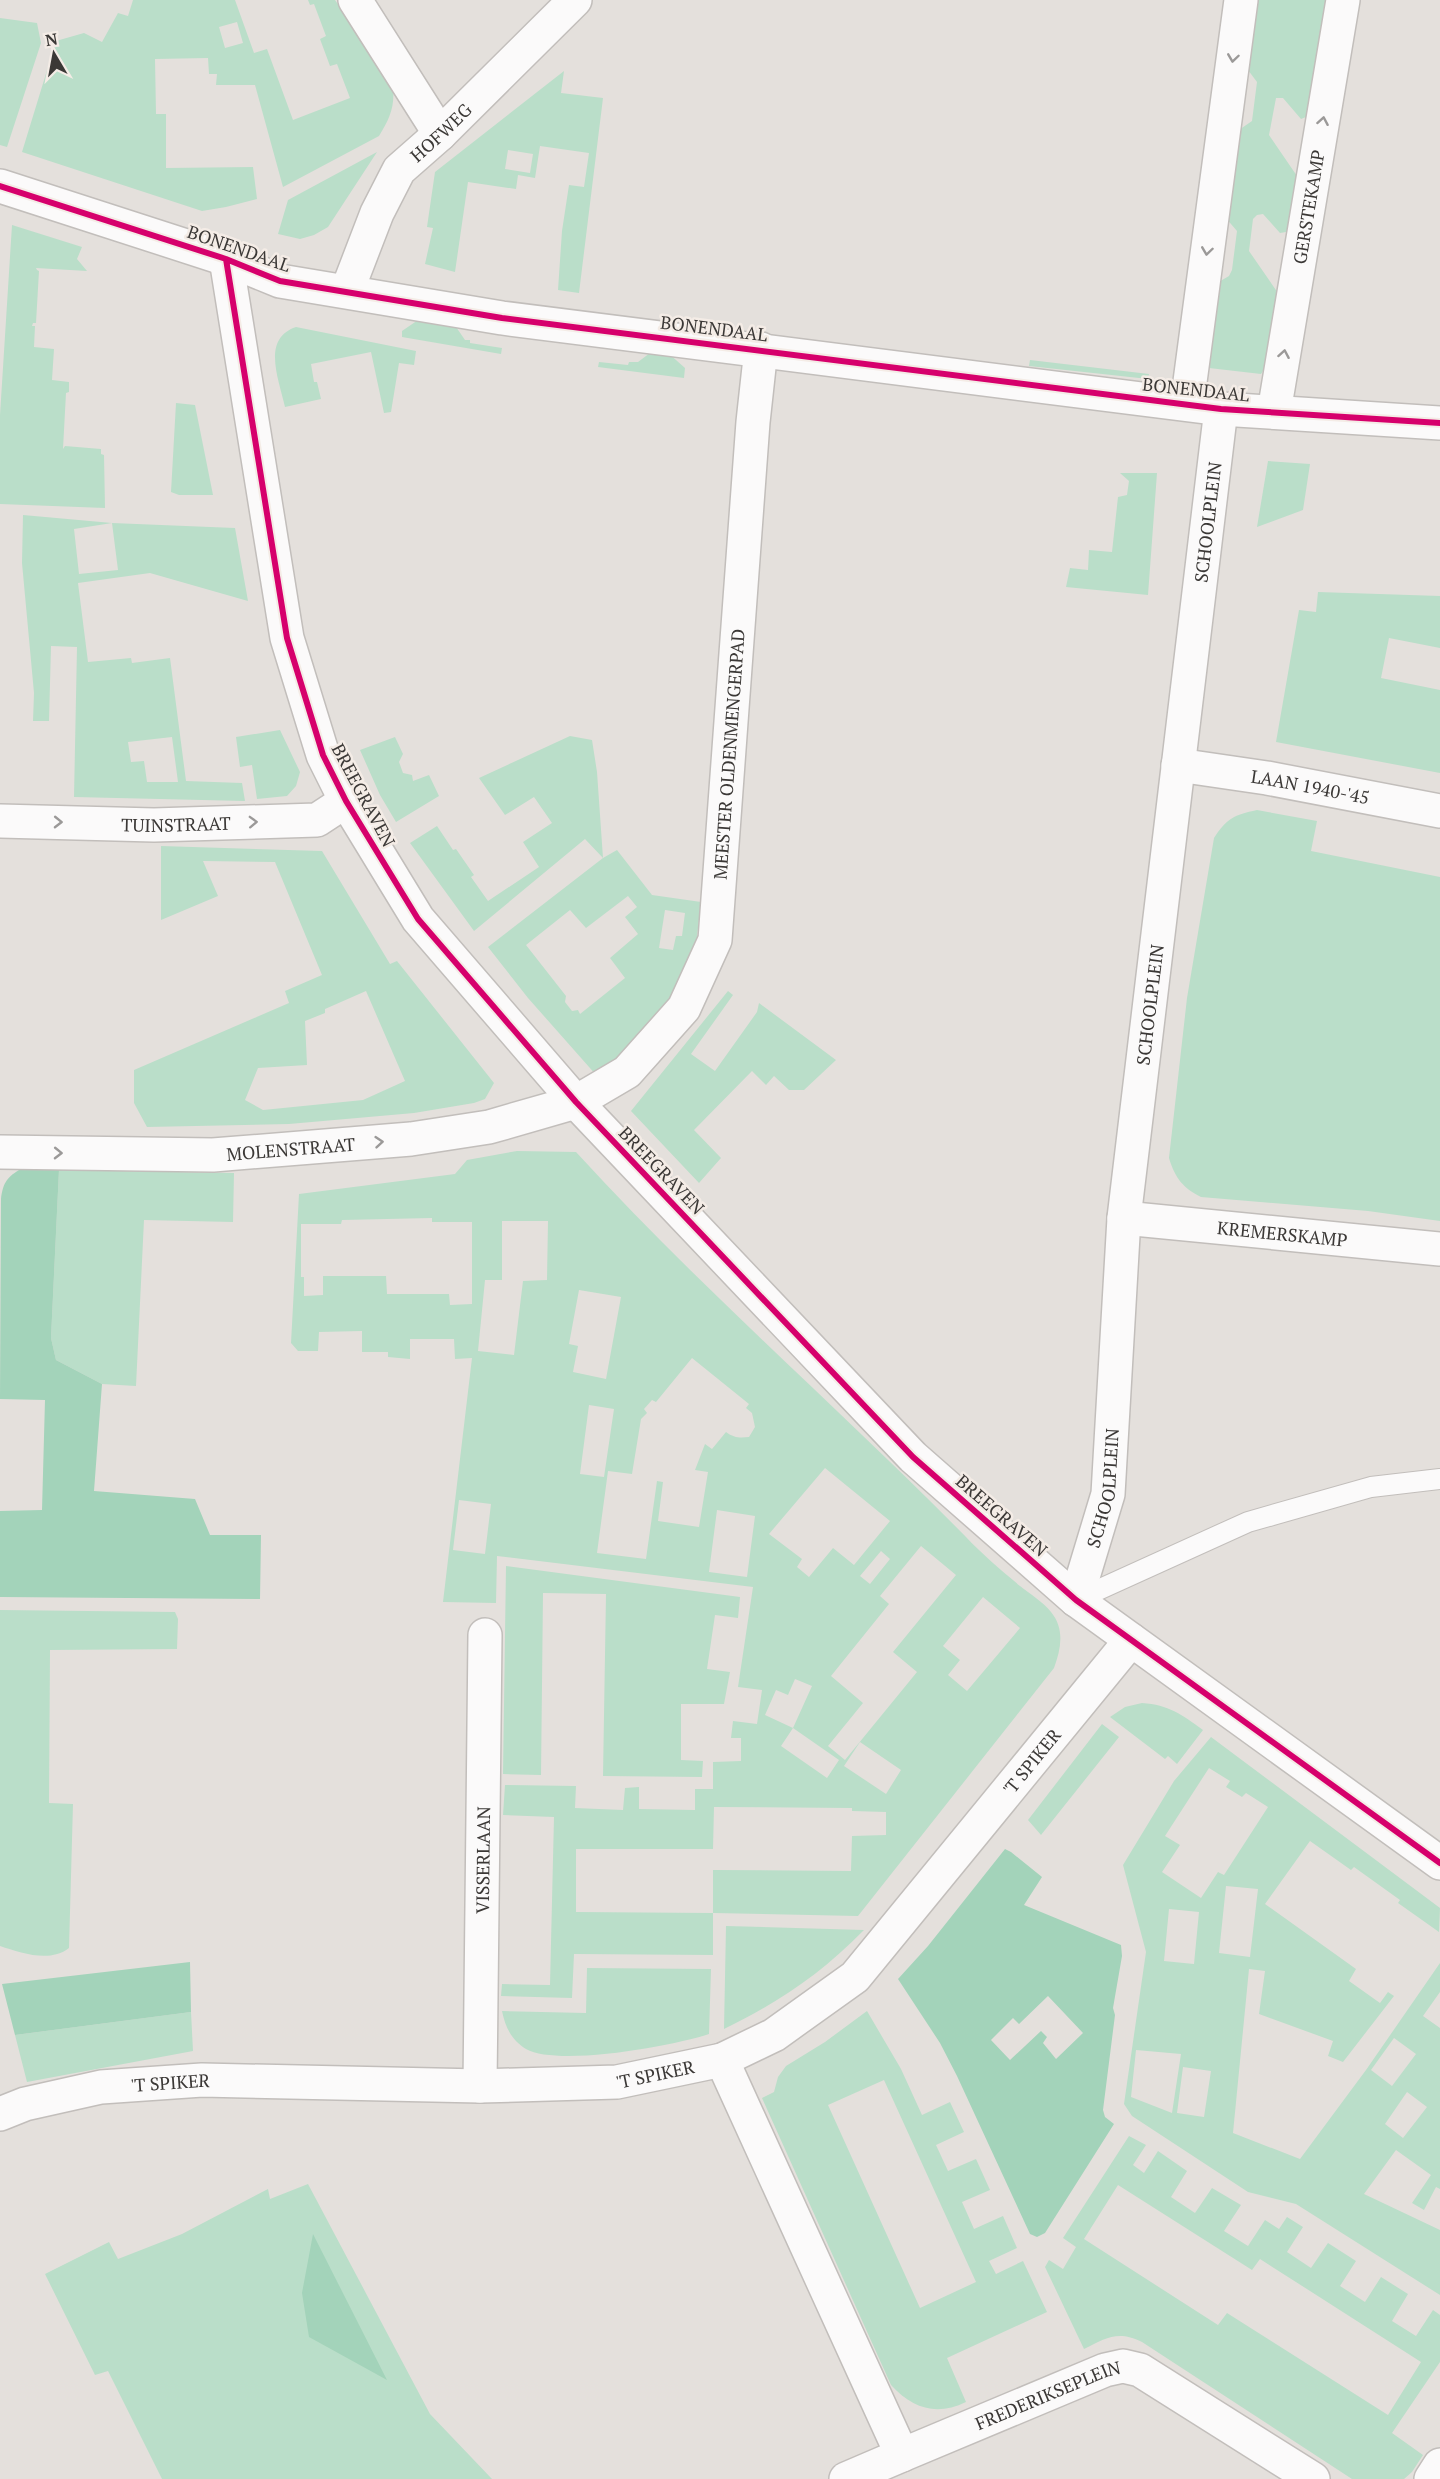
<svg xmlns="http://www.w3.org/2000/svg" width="1440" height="2479" font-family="'PT Serif',serif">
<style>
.green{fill:#badec9;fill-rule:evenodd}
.forest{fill:#a3d3ba;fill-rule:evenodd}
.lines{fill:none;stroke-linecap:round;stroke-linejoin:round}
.service-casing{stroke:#c2bebb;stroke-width:22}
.minor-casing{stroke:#c2bebb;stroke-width:36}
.service{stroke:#fbfafa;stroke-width:20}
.minor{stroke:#fbfafa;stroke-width:33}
.cycleway-casing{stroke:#f4ece6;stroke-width:10}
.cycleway{stroke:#d6006c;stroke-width:6}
.oneway{stroke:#9b9998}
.labels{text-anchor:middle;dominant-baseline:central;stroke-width:5;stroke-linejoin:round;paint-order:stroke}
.street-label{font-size:18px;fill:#3b3836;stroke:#f4ece6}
</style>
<rect width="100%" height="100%" fill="#e4e0dc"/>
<path class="green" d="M 133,0 L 235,0 L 254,53 L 267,49 L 293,120 L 350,98 L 337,64 L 330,66 L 320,39 L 326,36 L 314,4 L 310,5 L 308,0 L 335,0 L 395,86 L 393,88 C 395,107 389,120 379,136 L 283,187 L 255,85 L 216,85 L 217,74 L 209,74 L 208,58 L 155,59 L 156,114 L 166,114 L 166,168 L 253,167 L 257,199 L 226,207 L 202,211 L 22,152 L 56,41 L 84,33 L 102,42 L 118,13 L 128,16 ZM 237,22 L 243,43 L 225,48 L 219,27 Z
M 1254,0 L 1326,0 L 1306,117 L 1301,119 L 1283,98 L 1276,98 L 1269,135 L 1297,176 L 1289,228 L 1286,232 L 1280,233 L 1263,214 L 1257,215 L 1253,219 L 1249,251 L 1278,293 L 1265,368 L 1261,374 L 1209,368 L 1206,362 L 1217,283 L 1229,276 L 1232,270 L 1237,231 L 1225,217 L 1236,132 L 1252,121 L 1257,82 L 1245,66 Z
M 0,18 L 37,23 L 41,43 L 7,147 L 0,145 Z
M 564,71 L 561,93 L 603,98 L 579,293 L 558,290 L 562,231 L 569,185 L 584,187 L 589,153 L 540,146 L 535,178 L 518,175 L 516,189 L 468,182 L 455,272 L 425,264 L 433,228 L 427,227 L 435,172 ZM 508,150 L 533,154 L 530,173 L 505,169 Z
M 377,152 L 328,227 L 314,235 L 300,239 L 278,234 L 288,200 Z
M 12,225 L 82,247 L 77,259 L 87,271 L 36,268 L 37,270 L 39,271 L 36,323 L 33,323 L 32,326 L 35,326 L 34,347 L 54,349 L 52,380 L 69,382 L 69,392 L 66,393 L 63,449 L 65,446 L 101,449 L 101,454 L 104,455 L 105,508 L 0,504 L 0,415 Z
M 421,318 L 454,324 L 465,340 L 470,340 L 470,343 L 502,348 L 501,354 L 402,337 L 402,331 Z
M 296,327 L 416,351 L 414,365 L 399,363 L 391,412 L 384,413 L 371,352 L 311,364 L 314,382 L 317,382 L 321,399 L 285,407 C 279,379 261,339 296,327 Z
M 654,350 L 667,352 L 685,368 L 684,378 L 598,367 L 599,362 L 628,365 L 629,362 L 638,362 Z
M 1030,360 L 1149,374 L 1148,378 L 1139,378 L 1029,366 Z
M 176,403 L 195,405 L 213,495 L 179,495 L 171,492 Z
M 1268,461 L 1310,464 L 1303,510 L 1257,527 Z
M 1120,473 L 1157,473 L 1148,595 L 1066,587 L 1070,568 L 1088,570 L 1089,550 L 1112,552 L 1118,497 L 1127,495 L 1129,481 Z
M 23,515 L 112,523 L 235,528 L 248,601 L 150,573 L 78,583 L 88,662 L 131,658 L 132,663 L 170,658 L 186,781 L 242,783 L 245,801 L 74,797 L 77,647 L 51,646 L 49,721 L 33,721 L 34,693 L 22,563 ZM 112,523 L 118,570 L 79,574 L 74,529 ZM 172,737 L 178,782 L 147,782 L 144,761 L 131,762 L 128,742 Z
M 1318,592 L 1440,596 L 1440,648 L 1389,638 L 1381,678 L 1440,690 L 1440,773 L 1276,742 L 1299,610 L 1316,612 Z
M 280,730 L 300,772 L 296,786 L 287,796 L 257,799 L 252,765 L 240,767 L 236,737 Z
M 570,736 L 592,740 L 597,772 L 603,858 L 617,850 L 652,895 L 701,902 L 696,945 L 672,996 L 602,1075 L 597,1076 L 528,998 L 488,947 L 603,858 L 585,839 L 474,931 L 410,843 L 437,826 L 453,850 L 456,849 L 474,875 L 471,877 L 488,901 L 539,867 L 523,842 L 552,823 L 534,797 L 505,815 L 479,778 ZM 628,896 L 637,907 L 625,917 L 638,934 L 610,958 L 625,978 L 580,1014 L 578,1010 L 572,1011 L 565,1002 L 566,996 L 526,945 L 570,910 L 586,928 ZM 665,910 L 685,913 L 682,936 L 676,936 L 673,950 L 659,948 Z
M 395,737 L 403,754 L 399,762 L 403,773 L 412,775 L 413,781 L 429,775 L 439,796 L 396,822 L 380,795 L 360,750 Z
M 1257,810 L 1317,821 L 1311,851 L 1440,877 L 1440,1221 L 1368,1211 L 1201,1197 C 1183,1188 1175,1178 1169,1158 L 1187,998 L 1214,838 C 1227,818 1234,815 1257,810 Z
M 161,846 L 322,851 L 390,964 L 397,961 L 494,1083 L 485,1099 L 474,1103 L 414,1113 L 289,1124 L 147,1127 L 134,1103 L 134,1070 L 289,1003 L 285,991 L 322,975 L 275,862 L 203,861 L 218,896 L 161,920 ZM 366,991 L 405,1081 L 363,1100 L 263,1110 L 245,1100 L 258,1068 L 307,1065 L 305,1021 L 325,1013 L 325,1009 Z
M 728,991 L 733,995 L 691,1054 L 715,1071 L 757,1012 L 759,1003 L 836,1060 L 804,1090 L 789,1090 L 774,1076 L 766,1085 L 752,1071 L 694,1130 L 721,1158 L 699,1183 L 631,1111 Z
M 517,1151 L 576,1152 C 699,1287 838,1407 966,1537 C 983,1555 1001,1570 1020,1586 C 1030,1594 1043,1602 1051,1612 C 1065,1629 1061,1649 1054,1668 L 858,1916 L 713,1913 L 713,1955 L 574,1954 L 572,1998 L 501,1996 L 502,1984 L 550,1985 L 554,1817 L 503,1815 L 505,1785 L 576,1786 L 575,1808 L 623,1810 L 625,1788 L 639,1787 L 639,1809 L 695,1810 L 695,1789 L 713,1789 L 713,1762 L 741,1761 L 741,1738 L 731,1738 L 733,1721 L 757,1724 L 762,1690 L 738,1687 L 753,1587 L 497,1556 L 496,1603 L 443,1602 L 472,1358 L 455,1359 L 454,1339 L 410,1339 L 410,1359 L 388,1357 L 388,1352 L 362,1352 L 362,1331 L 319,1332 L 318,1351 L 298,1351 L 291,1343 L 299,1194 L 455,1174 L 467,1160 ZM 432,1218 L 432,1222 L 472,1222 L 472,1304 L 450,1305 L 449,1294 L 387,1294 L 386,1276 L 323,1276 L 323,1295 L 304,1296 L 304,1277 L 301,1277 L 301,1224 L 341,1224 L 342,1220 ZM 502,1221 L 548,1221 L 547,1280 L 523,1281 L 514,1355 L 478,1351 L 485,1280 L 502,1280 ZM 579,1290 L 621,1297 L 606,1379 L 573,1372 L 578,1346 L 569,1344 ZM 692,1358 L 749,1404 L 746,1408 L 752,1413 L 755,1427 L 749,1437 C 740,1438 734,1438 726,1432 L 712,1449 L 705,1444 L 695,1470 L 708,1472 L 699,1527 L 658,1521 L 663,1482 L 657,1481 L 646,1559 L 597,1553 L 608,1471 L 632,1474 L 641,1419 L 647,1413 L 644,1409 L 652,1400 L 656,1402 ZM 589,1405 L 614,1409 L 604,1477 L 580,1474 ZM 825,1468 L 890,1521 L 854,1565 L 833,1548 L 809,1577 L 797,1567 L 802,1559 L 769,1534 ZM 459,1500 L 491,1504 L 485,1554 L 453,1550 ZM 717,1510 L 755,1516 L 747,1577 L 709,1572 ZM 921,1546 L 956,1575 L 893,1652 L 917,1672 L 845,1760 L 828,1746 L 863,1703 L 831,1676 L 889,1604 L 880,1596 ZM 881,1551 L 890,1559 L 870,1584 L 860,1576 ZM 983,1597 L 1020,1628 L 967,1691 L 948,1675 L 960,1660 L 943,1646 ZM 795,1679 L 812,1686 L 793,1728 L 765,1715 L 776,1690 L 788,1695 ZM 793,1728 L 839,1760 L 827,1778 L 781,1746 ZM 860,1742 L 901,1770 L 886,1794 L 844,1766 ZM 714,1807 L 852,1808 L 852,1811 L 886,1812 L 886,1835 L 852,1836 L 851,1871 L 713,1870 L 713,1913 L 576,1912 L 576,1849 L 713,1849 Z
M 59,1170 L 234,1173 L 233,1222 L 144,1220 L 136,1386 L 102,1384 L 56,1360 L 51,1338 Z
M 506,1566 L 740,1597 L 738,1618 L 715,1615 L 707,1669 L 730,1672 L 724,1704 L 681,1704 L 681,1760 L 703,1761 L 702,1777 L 603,1776 L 606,1594 L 543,1593 L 541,1775 L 503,1774 Z
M 0,1610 L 175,1612 L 178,1619 L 177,1649 L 50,1650 L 49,1803 L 73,1804 L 69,1948 C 50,1963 21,1953 0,1946 Z
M 1142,1703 C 1169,1705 1181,1714 1203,1730 L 1177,1764 L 1168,1756 L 1165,1759 L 1110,1717 L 1125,1707 Z
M 1102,1724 L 1119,1737 L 1041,1835 L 1028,1820 Z
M 1211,1737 L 1440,1908 L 1439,1932 L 1398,1903 L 1400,1900 L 1354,1867 L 1351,1870 L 1310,1841 L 1265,1904 L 1356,1969 L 1349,1981 L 1380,2003 L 1388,1992 L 1394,1996 L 1343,2062 L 1328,2056 L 1333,2041 L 1259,2014 L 1265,1971 L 1249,1969 L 1233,2133 L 1300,2159 L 1366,2070 L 1440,1963 L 1440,1992 L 1423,2016 L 1440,2028 L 1440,2189 L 1436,2187 L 1424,2210 L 1412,2203 L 1431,2175 L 1396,2150 L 1364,2194 L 1440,2230 L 1440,2295 L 1296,2204 L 1248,2192 L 1132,2116 L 1124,2104 L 1146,1952 L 1123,1865 L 1174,1781 ZM 1209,1768 L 1230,1781 L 1226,1787 L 1242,1797 L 1246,1793 L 1268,1807 L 1224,1875 L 1218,1872 L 1201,1898 L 1162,1872 L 1180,1845 L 1165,1836 ZM 1226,1886 L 1258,1889 L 1250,1957 L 1219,1953 ZM 1169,1909 L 1199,1912 L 1194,1964 L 1164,1961 ZM 1394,2038 L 1416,2054 L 1392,2086 L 1371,2070 ZM 1136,2050 L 1181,2054 L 1172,2113 L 1131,2097 ZM 1183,2067 L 1211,2071 L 1204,2117 L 1177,2113 ZM 1407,2092 L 1427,2107 L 1403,2138 L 1385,2124 Z
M 726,1926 L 864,1930 C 821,1974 779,2002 724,2029 Z
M 587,1968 L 711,1969 L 709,2034 C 673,2046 558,2067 526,2049 C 511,2040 505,2026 502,2011 L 586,2013 Z
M 867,2011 L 901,2069 L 922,2115 L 950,2102 L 964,2132 L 936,2145 L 948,2171 L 976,2159 L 990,2190 L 962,2202 L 974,2229 L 1003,2216 L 1017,2248 L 989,2261 L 996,2274 L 1023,2261 L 1047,2312 L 947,2358 L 966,2402 C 937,2416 913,2409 891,2385 L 762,2098 L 774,2092 L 778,2077 L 786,2066 L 825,2042 ZM 884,2080 L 976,2282 L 920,2308 L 828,2105 Z
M 191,2012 L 193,2051 L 27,2082 L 15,2035 Z
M 1129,2136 L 1146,2145 L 1133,2165 L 1144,2173 L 1158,2151 L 1187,2171 L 1171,2197 L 1195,2213 L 1212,2188 L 1241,2205 L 1224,2231 L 1248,2246 L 1265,2220 L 1279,2229 L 1287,2217 L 1303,2227 L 1287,2252 L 1311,2268 L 1328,2243 L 1356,2261 L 1340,2286 L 1365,2302 L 1381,2277 L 1408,2294 L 1392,2321 L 1416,2336 L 1433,2310 L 1440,2315 L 1440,2362 L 1392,2433 L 1423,2455 L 1412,2472 L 1404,2479 L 1352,2479 L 1142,2342 C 1118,2330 1106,2338 1084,2349 L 1045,2267 L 1049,2260 L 1063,2269 L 1076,2247 L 1063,2238 ZM 1118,2185 L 1252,2270 L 1260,2259 L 1421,2362 L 1388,2415 L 1227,2313 L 1218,2325 L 1084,2239 Z
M 308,2184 L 430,2414 L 492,2479 L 162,2479 L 108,2371 L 95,2375 L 45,2274 L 109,2242 L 118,2259 L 182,2234 L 268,2189 L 270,2199 Z"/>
<path class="forest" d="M 19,1170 L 59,1170 L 51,1338 L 56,1360 L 102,1384 L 94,1491 L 195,1499 L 210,1535 L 261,1535 L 260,1599 L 0,1597 L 0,1511 L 42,1510 L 45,1400 L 0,1399 L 1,1199 C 3,1184 6,1178 19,1170 Z
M 1005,1849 L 1011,1852 L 1042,1877 L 1024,1905 L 1121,1945 L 1122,1956 L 1113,2008 L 1115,2015 L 1103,2110 L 1105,2117 L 1114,2124 L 1045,2233 L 1037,2237 L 1030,2234 L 957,2076 L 940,2043 L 898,1979 L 928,1946 ZM 1048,1996 L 1083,2033 L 1056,2059 L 1043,2043 L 1047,2037 L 1041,2031 L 1010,2060 L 991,2040 L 1013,2018 L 1019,2024 Z
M 190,1962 L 191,2012 L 15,2035 L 2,1984 Z
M 313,2234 L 387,2380 L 309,2337 L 302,2293 Z"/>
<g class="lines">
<g class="service-casing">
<path id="service" d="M 1076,1600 L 1248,1522 L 1371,1487 L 1440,1479"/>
</g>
<g class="minor-casing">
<g id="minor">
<path d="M 355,0 L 440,134"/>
<path d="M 0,186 L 226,259 L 280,281 L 502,318 L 1221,409 L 1440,423"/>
<path d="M 226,259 L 287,638 L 323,755 L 346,801 L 418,919 L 576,1102 L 913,1457 L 1076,1600 L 1440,1863"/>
<path id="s1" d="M 347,291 L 377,213 L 399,170 L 440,134 L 575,0"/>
<path d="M 1187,404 L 1241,0"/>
<path id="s2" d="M 1274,412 L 1343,0"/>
<path id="s3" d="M 1178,765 L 1267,778 L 1440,811"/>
<path id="s4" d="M 0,821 L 154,825 L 317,820 L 346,801"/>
<path id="s5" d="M 0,1152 L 213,1155 L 411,1139 L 489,1127 L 576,1102 L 627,1072 L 684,1008 L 715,940 L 753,422 L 761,349"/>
<path id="s6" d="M 1124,1218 L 1440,1249"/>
<path id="s7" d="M 1076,1600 L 1108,1494 L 1124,1218 L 1221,409"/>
<path id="s8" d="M 722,2060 L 902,2455 L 1105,2370 L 1123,2366 L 1140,2370 L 1313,2479"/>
<path id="s9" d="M 480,2086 L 485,1635"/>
<path id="s10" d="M 0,2114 L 25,2104 L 101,2087 L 202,2080 L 480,2086 L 617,2082 L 722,2060 L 774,2035 L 855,1977 L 1131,1640"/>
<path d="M 846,2479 L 902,2455"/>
<path d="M 1431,2479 L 1440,2465"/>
</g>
</g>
<use href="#service" class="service"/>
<use href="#minor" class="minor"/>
<g class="cycleway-casing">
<path id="cycleway" d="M 0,186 L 226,259 L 280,281 L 502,318 L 1221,409 L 1440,423
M 226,259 L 287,638 L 323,755 L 346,801 L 418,919 L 576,1102 L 913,1457 L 1076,1600 L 1440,1863"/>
</g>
<use href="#cycleway" class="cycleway"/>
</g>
<defs><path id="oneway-chevron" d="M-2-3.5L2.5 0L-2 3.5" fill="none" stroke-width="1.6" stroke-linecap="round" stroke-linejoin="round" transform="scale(1.5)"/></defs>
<g class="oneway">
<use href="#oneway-chevron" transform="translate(1233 58) rotate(98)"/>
<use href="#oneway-chevron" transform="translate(1323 121) rotate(-80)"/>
<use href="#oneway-chevron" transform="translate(1207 251) rotate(98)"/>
<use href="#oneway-chevron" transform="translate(1284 354) rotate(-80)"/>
<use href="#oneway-chevron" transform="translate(58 822) rotate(1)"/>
<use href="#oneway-chevron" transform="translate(253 822) rotate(-2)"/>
<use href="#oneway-chevron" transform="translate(379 1142) rotate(-5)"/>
<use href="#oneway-chevron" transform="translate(58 1153) rotate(1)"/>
</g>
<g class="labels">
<g class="street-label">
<text stroke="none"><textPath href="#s1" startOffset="188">HOFWEG</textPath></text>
<text stroke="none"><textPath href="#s2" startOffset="208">GERSTEKAMP</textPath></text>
<text transform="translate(239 248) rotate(19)">BONENDAAL</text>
<text transform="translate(714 328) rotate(7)">BONENDAAL</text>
<text transform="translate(1196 389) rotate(6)">BONENDAAL</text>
<text stroke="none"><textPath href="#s7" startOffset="1088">SCHOOLPLEIN</textPath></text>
<text stroke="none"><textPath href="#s5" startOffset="987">MEESTER OLDENMENGERPAD</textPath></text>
<text stroke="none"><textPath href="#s3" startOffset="134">LAAN 1940-'45</textPath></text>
<text transform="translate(364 795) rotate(62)">BREEGRAVEN</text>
<text stroke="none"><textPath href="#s4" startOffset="176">TUINSTRAAT</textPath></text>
<text stroke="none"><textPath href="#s7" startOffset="602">SCHOOLPLEIN</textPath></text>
<text stroke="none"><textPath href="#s5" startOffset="291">MOLENSTRAAT</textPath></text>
<text transform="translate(662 1170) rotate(46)">BREEGRAVEN</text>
<text stroke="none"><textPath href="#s6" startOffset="159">KREMERSKAMP</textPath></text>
<text stroke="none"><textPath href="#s7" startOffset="116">SCHOOLPLEIN</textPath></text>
<text transform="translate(1002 1515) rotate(41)">BREEGRAVEN</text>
<text stroke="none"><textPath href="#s10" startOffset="1164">'T SPIKER</textPath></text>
<text stroke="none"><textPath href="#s9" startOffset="226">VISSERLAAN</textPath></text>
<text stroke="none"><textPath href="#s10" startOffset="660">'T SPIKER</textPath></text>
<text stroke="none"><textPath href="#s10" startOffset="174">'T SPIKER</textPath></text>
<text stroke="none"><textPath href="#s8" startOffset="592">FREDERIKSEPLEIN</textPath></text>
</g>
</g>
<g transform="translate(54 54) rotate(350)" stroke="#f4ece6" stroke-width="4.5" paint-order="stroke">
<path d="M0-4.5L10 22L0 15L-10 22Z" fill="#3b3836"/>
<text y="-9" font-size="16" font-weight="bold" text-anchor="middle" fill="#3b3836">N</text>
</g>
</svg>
